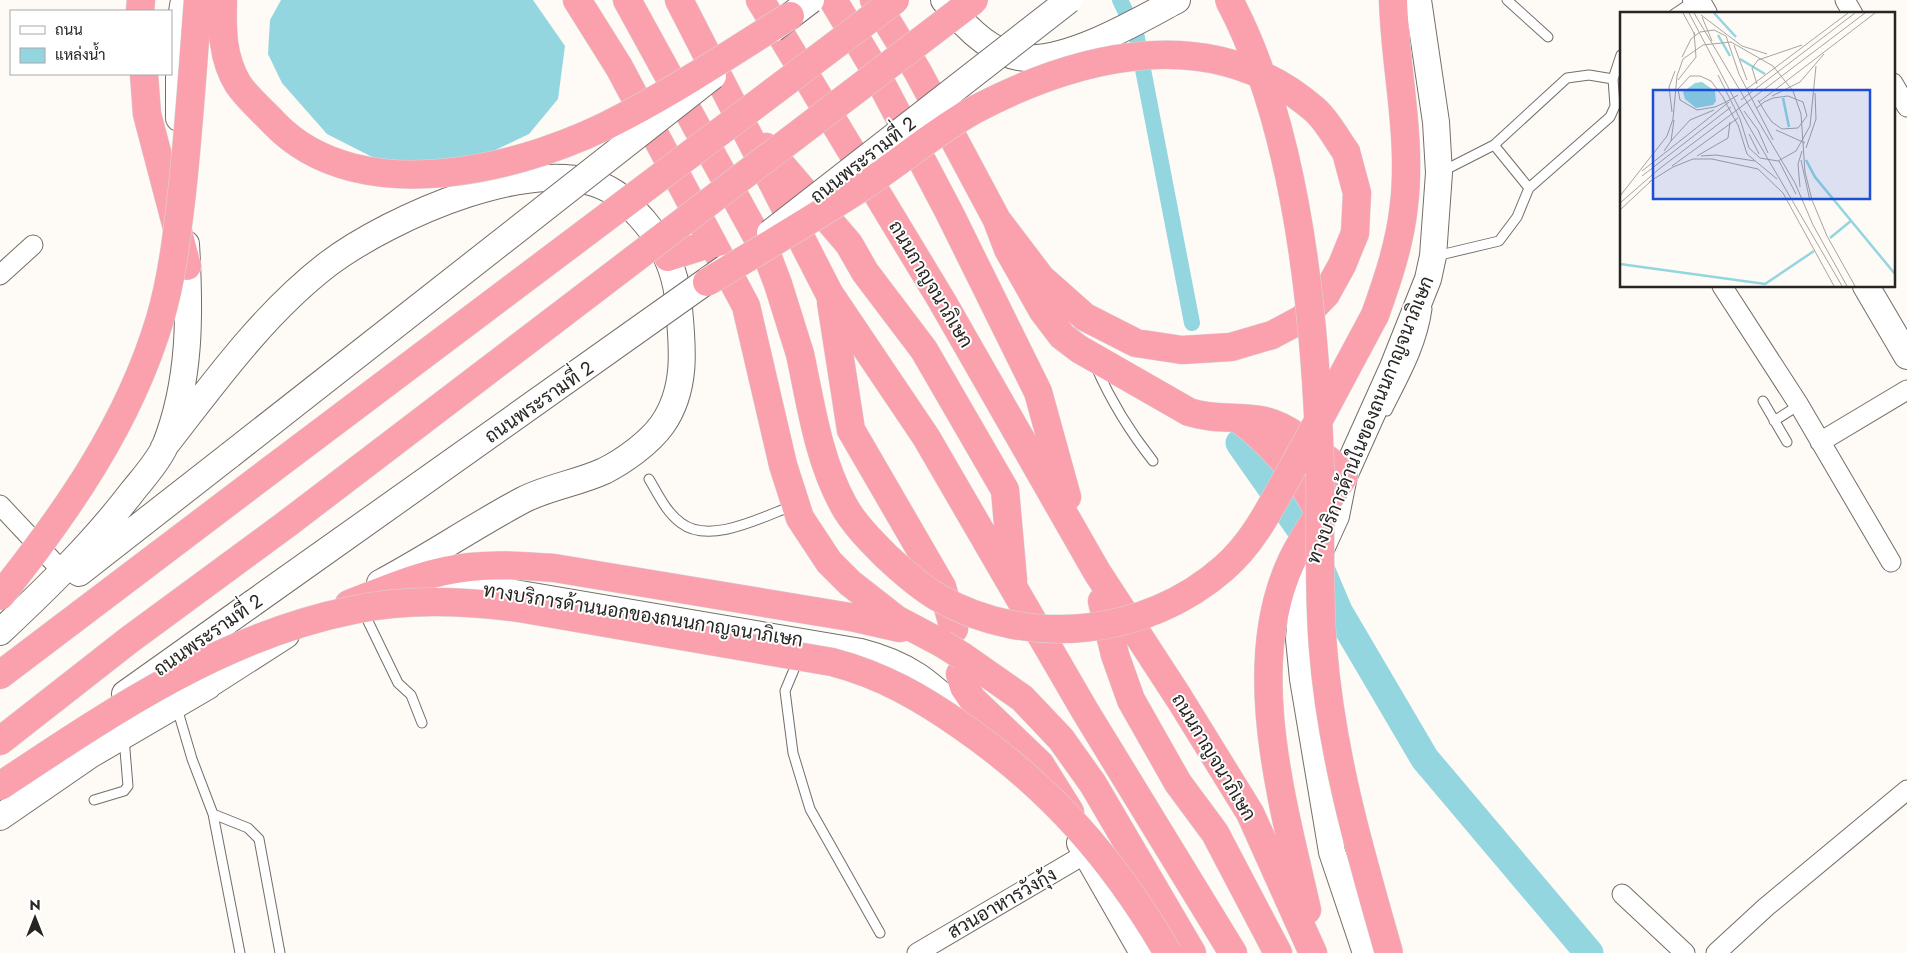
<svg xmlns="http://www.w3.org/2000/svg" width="1907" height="953" font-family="Jost,Sarabun,sans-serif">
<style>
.water{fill:#93d6e0}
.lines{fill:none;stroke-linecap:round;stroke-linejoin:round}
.canal{stroke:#93d6e0;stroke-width:16}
.river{stroke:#93d6e0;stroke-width:29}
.lane-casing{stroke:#756e68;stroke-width:11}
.street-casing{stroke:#756e68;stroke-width:21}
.secondary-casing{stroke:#756e68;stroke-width:28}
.highway-casing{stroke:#d8d8d7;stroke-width:29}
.lane{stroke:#fff;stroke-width:9}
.street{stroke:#fff;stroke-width:19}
.secondary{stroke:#fff;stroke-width:26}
.highway{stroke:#faa1ad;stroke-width:28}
.secondary-bridge-casing{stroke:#756e68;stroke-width:28;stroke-linecap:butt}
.highway-bridge-casing{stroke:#d8d8d7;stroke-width:29;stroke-linecap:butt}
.secondary-bridge{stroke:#fff;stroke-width:26}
.highway-bridge{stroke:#faa1ad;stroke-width:28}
.labels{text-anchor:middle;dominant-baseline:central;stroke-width:4;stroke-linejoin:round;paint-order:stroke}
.street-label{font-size:19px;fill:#272522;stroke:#fff}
.inset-river{fill:none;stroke:#93d6e0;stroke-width:2.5}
.inset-road{fill:none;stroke:#a8a5a1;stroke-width:1}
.view{fill:#1d4ed8;fill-opacity:0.15;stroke:#1d4ed8;stroke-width:2.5}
.inset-edge{fill:none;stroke:#272522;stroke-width:2.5}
</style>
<rect width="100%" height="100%" fill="#fefaf6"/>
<path class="water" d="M 281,0 L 533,0 L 565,46 L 558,99 L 529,134 L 481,157 L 428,167 L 382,162 L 327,134 L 282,83 L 268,54 L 270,20 Z"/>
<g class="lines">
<path class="canal" d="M 1120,0 L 1136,33 L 1192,323"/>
<path class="river" d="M 1240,443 L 1307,538 L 1338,611 L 1425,759 L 1589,953"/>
<g class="lane-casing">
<path id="lane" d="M 1507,0 L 1548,37
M 1674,14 L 1695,0
M 1494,145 L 1529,188
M 1441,172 L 1494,145 L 1567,78 L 1589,75 L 1613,79
M 1436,256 L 1499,241 L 1517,217 L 1529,188 L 1610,117 L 1615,106 L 1613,79 L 1621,55
M 1096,367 C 1111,401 1130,432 1153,461
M 1763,401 L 1787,442
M 1387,411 C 1404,377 1422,346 1427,309
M 1774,421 L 1799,405
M 649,479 C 658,494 666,512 681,523 C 710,545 762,517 792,506
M 363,611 L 398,683 L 411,695 L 422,723
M 798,660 L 785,691 L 793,753 L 810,809 L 880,933
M 177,708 L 192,759 L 213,814 L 240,953
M 94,800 L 124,791 L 128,786 L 124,738
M 213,814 L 248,828 L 259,839 L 280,953"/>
</g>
<g class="street-casing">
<path id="street" d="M 1845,0 L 1853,14
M 1893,83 L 1907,107
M 0,275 L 33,245
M 1722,286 L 1799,405 L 1891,562
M 1820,442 L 1907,390
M 0,505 L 63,572
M 1622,894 L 1685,953
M 917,953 L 1087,853
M 1716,953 L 1766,907 L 1907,790"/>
</g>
<g class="secondary-casing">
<path id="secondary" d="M 944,0 C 963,25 992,56 1026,58 C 1070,61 1138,21 1177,0
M 1696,0 L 1704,14
M 179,118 L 179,30 L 184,0
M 1866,286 L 1907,356
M 164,447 C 214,383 263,314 328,264 C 388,219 544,146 615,193 C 626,200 635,211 644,221 C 662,242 675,270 678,298 C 682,341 689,387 662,425 C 649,443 624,461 604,471 C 578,483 548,487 523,500 C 474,526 429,557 380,583
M 79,573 L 230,455
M 409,594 L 455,587 L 490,589 L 861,652 C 916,666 934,688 974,725
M 0,632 C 47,588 93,543 132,492 C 143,478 158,462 165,446 C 191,381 190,312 186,244
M 125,694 L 253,603
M 194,694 L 286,635
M 0,817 L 90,755 L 208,686
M 1080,843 L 1143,953
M 1366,953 L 1332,852 L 1303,679 L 1299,639 L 1302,601 L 1310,573 L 1336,516 L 1344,476 L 1393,367 L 1428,279 L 1433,256 L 1439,173 L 1436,122 L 1418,0"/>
</g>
<g class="highway-casing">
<path id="highway" d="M 577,0 L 619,67 L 746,306 L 783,465 L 800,518 L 829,562 L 850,583 L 896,619 L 943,644
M 627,0 L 767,255 L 778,284 L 800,354
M 679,0 L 829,293 L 926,437 L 1085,711 L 1233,953
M 760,0 L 942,301 L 1097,572 L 1179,698 L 1250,813 L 1313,953
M 833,0 L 869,60 L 949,212 L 1038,392 L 1067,497
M 874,0 L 918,72 L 997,220 L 1041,278 L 1085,317 L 1136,343 L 1182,350 L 1231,347 L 1272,335 L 1302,319 L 1326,294 L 1342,265 L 1355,233 L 1357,193 L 1346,152
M 140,11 L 141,0
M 144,74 L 147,114 L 187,266
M 766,147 L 849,244 L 865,272 L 924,350 L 1005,490 L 1013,580
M 997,220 L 1008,249 L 1043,311 L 1062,336 L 1079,349 L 1189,412 C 1217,421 1239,415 1265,421 C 1292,428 1315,450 1337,467 L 1344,476 C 1327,504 1306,531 1292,560 C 1242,665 1283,803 1307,910
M 668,257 L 712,243
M 831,302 L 851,430 L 942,587 L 954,629
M 1375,315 C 1388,279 1400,243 1404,205 C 1412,137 1395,68 1393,0
M 1239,419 C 1270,442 1304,480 1320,515
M 1102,601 L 1115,655 L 1131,700 L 1178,783 L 1215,833 L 1278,953
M 349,604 C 388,589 428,571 470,567 C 498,564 526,566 554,568 L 856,618 L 900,628
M 962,656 L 1022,698 L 1061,739 L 1093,784 L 1192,953
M 960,674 L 964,687 L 972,699 L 1040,764 L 1070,812
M 0,675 L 272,469
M 0,741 L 129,640 L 288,523"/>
</g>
<use href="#lane" class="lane"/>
<use href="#street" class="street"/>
<use href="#secondary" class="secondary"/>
<use href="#highway" class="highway"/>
<g class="secondary-bridge-casing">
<path id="secondary-bridge" d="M 773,29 L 811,0
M 770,233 L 1069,0
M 230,455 L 713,76
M 253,603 L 725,268"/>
</g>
<g class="highway-bridge-casing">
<path id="highway-bridge" d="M 223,0 C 222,29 222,58 238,84 C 247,98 263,111 274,123 C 360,213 530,168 625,116 C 682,86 736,50 790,16
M 1229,0 C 1298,130 1316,321 1320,467 C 1321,527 1318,588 1323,648 C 1331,753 1360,852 1389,953
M 707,282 C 759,251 811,220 862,187 C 900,162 935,132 974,110 C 1082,53 1213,22 1314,109 C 1327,120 1336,138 1346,152
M 800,354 C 811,405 818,458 843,504 C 853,523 871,541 886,556 C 902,571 920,587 939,598 C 1029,649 1147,636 1224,568 C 1255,541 1272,504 1292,469 C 1320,418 1348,366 1375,315
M 272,469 L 895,0
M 288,523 L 974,0
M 0,596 C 67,512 129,423 160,319 C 172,278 177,235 182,192 C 189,128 193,64 198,0
M 943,644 L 962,656
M 0,786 C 110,713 222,636 353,610 C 408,598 465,601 519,608 L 832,662 C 882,675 922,698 963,727 C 1052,789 1114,860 1168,953"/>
</g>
<use href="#secondary-bridge" class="secondary-bridge"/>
<use href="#highway-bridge" class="highway-bridge"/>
</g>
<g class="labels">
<g class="street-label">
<text transform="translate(863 160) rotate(-38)">ถนนพระรามที่ 2</text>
<text transform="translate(931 284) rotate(59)">ถนนกาญจนาภิเษก</text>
<text transform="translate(539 402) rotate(-35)">ถนนพระรามที่ 2</text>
<text transform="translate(1370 420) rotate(-68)">ทางบริการด้านในของถนนกาญจนาภิเษก</text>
<text transform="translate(643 615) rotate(9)">ทางบริการด้านนอกของถนนกาญจนาภิเษก</text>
<text transform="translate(208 635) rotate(-35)">ถนนพระรามที่ 2</text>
<text transform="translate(1214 757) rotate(59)">ถนนกาญจนาภิเษก</text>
<text transform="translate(1002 903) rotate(-30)">สวนอาหารวังกุ้ง</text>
</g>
</g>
<g transform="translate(1620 12)">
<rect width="275" height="275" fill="#fefaf6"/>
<path d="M 82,70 L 95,79 L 96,89 L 93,93 L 76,96 L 65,87 L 63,80 L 75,71 Z" fill="#93d6e0"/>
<path class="inset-river" d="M 94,1 L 116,25M 98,23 L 110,44M 120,47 L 145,62M 163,86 L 169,115M 186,148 L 195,165 L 275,262M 210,226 L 232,208M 0,252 L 145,272 L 194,239"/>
<path class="inset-road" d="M 63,1 L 75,23M 69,1 L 127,111 L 222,274M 74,1 L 175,171 L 193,213 L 227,274M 81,3 L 122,34 L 147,42M 82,5 L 92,29M 114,33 L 127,68M 62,45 L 71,27 L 80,20 L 94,18 L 106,24 L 119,62 L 153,128M 98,63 L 120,107 L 129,136 L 140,146 L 158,149 L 176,139 L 190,114 L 196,54M 58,68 L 76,45 L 74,20M 137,72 L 132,56 L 138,48 L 182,33M 124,79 L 228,1M 118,83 L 113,86 L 104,91 L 95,95 L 77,98 L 60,88 L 58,77 L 70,64 L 80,64 L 91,69 L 103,85 L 107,93 L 114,106 L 118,113 L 127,142 L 157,167M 152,84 L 180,70 L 204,42M 121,88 L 235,1M 139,90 L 255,1M 136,96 L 138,95 L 144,90 L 153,86 L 168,84 L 183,90 L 187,104 L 178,116 L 162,117 L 152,110 L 147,103 L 138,88M 124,99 L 138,118 L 148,141M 52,100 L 49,75 L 55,59M 156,118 L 185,131M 129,122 L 139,142M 51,129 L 70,108 L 94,98M 186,136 L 196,107 L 195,81M 44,139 L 51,129 L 54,108M 77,144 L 108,126 L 110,110M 81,144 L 96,143 L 135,149M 181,148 L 190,189M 159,149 L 176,182M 52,154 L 118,106M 22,159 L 109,90M 22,164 L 111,95M 29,170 L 53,155 L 73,147 L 92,147 L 138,157 L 163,181 L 214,274M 180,175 L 178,152 L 182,139M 0,184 L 47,124 L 53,107 L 57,64 L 63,47 L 83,33 L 111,30 L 153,54 L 173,79 L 181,102 L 185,160 L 192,188 L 207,224 L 235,274M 0,191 L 39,157 L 245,1M 0,198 L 31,169"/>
<path class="view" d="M 33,78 L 250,78 L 250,187 L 33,187 Z"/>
<rect width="275" height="275" class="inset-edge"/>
</g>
<rect x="10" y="10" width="162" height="65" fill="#ffffff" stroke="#a9a8a7"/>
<rect x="20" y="26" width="25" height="8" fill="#ffffff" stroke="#a9a8a7"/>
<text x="55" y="35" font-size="15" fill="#272522">ถนน</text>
<rect x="20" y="48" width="25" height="15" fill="#93d6e0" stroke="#a9a8a7"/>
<text x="55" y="60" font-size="15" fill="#272522">แหล่งน้ำ</text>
<g transform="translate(35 918)" stroke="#ffffff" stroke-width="4" paint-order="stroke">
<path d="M0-4L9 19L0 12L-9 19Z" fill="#272522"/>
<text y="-8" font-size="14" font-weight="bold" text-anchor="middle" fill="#272522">N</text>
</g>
</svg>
